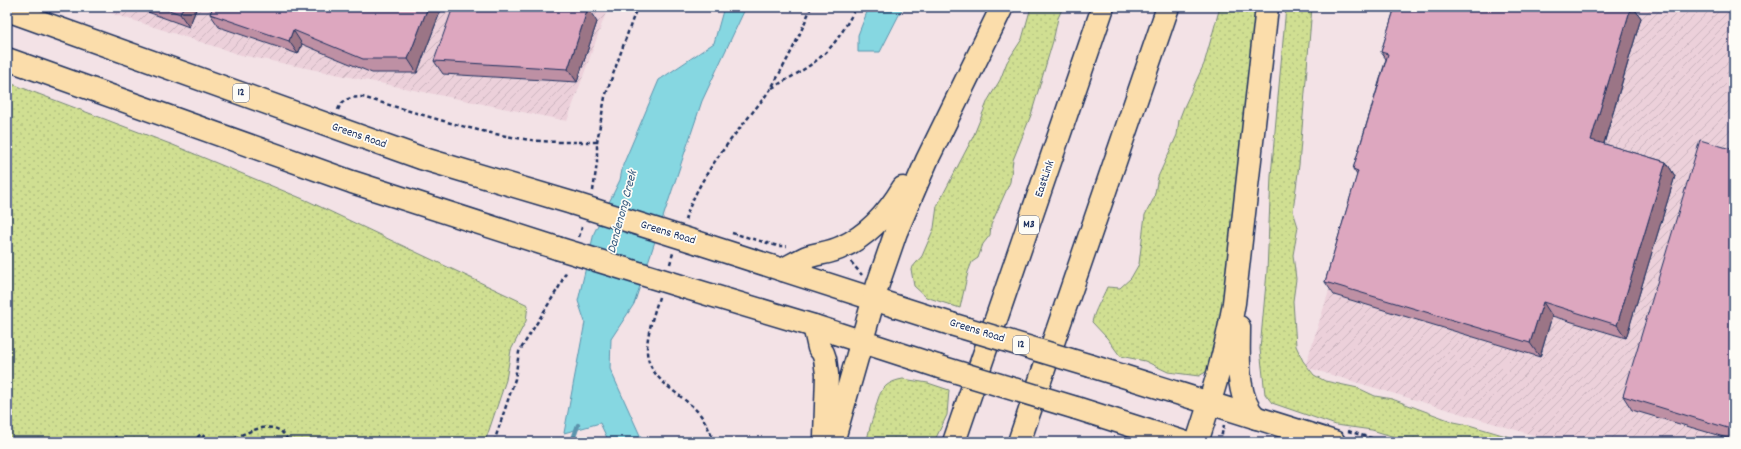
<svg xmlns="http://www.w3.org/2000/svg" width="1741" height="449" font-family="Dekko,sans-serif">
<style>
.industrial{fill:url(#industrial-furrows)}
.grass{fill:url(#grass-dots);stroke:#768778}
.water{fill:#86d7e1;stroke:#5b94ad}
.lines{fill:none;stroke-linecap:round;stroke-linejoin:round}
.stream{stroke:#5b94ad;stroke-width:4.5}
.major-casing{stroke:#1b2f5e;stroke-width:25}
.highway-casing{stroke:#1b2f5e;stroke-width:25}
.path{stroke:#1b2f5e;stroke-width:2.5;stroke-dasharray:4 3;stroke-linecap:butt}
.major{stroke:#fbddab;stroke-width:22}
.highway{stroke:#fbddab;stroke-width:22}
.major-bridge-casing{stroke:#1b2f5e;stroke-width:25;stroke-linecap:butt}
.major-bridge{stroke:#fbddab;stroke-width:22}
.wall{fill:#be90a4;stroke:#1b2f5e}
.shaded-wall{fill:#9b7586;stroke:#1b2f5e}
.building{fill:#dda7bf;stroke:#1b2f5e}
.labels{text-anchor:middle;dominant-baseline:central;stroke-width:3.5;stroke-linejoin:round;paint-order:stroke}
.shield{fill:#fdfcf7;stroke:#5f6c8c;stroke-width:1}
.shield-label{font-size:11px;font-weight:bold;fill:#1b2f5e}
.street-label{font-size:12px;fill:#1b2f5e;stroke:#fdfcf7}
.water-label{font-size:13px;font-style:italic;fill:#36597f;stroke:#fdfcf7}
</style>
<defs>
<pattern id="industrial-furrows" width="10" height="10" patternUnits="userSpaceOnUse"><rect width="10" height="10" fill="#ecd0da"/><path d="M-1 1l2-2M0 10L10 0M9 11l2-2" fill="none" stroke="#cab3be"/></pattern>
<pattern id="grass-dots" width="8" height="8" patternUnits="userSpaceOnUse"><rect width="8" height="8" fill="#d0df92"/><path d="M2 2h.1M6 6h.1" fill="none" stroke="#b2c080" stroke-width="1.8" stroke-linecap="round"/></pattern>
</defs>
<rect width="100%" height="100%" fill="#f3e2e6"/>
<filter id="ink" filterUnits="userSpaceOnUse"><feTurbulence type="fractalNoise" baseFrequency=".025" numOctaves="2"/><feDisplacementMap in="SourceGraphic" scale="8" xChannelSelector="R" yChannelSelector="G"/><feConvolveMatrix kernelMatrix="1 2 1 2 8 2 1 2 1" color-interpolation-filters="sRGB"/></filter>
<g filter="url(#ink)">
<path class="industrial" d="M 92,7 L 608,7 L 567,121 L 241,55 Z
M 1398,7 L 1734,7 L 1734,442 L 1556,442 L 1305,367 L 1328,294 Z"/>
<path class="grass" d="M 1031,7 L 1063,7 L 1058,18 L 1053,41 L 1031,115 L 1013,160 L 1010,182 L 991,225 L 990,235 L 983,244 L 978,258 L 972,262 L 968,272 L 960,308 L 926,297 L 914,286 L 911,269 L 922,256 L 934,228 L 937,206 L 973,137 L 988,100 L 1000,80 L 1007,62 L 1022,39 Z
M 1220,7 L 1255,7 L 1253,47 L 1223,318 L 1209,370 L 1199,376 L 1168,372 L 1145,361 L 1120,356 L 1107,338 L 1092,322 C 1095,309 1102,299 1107,287 L 1120,288 L 1131,278 L 1139,264 L 1145,215 L 1154,198 L 1158,177 L 1177,135 L 1179,120 L 1184,107 L 1204,64 Z
M 1286,7 L 1312,7 L 1299,165 L 1293,211 L 1298,227 L 1293,255 L 1296,279 L 1293,301 L 1296,346 L 1303,361 L 1314,375 L 1325,381 L 1358,388 L 1375,396 L 1392,399 L 1454,422 L 1469,425 L 1526,442 L 1411,442 L 1372,430 L 1336,425 L 1272,403 L 1265,394 L 1260,349 L 1267,272 L 1271,176 Z
M 7,82 L 173,145 L 308,201 L 528,305 L 526,321 L 511,350 L 506,380 L 485,442 L 7,442 Z
M 903,379 L 928,383 L 949,390 L 947,415 L 934,442 L 867,442 C 868,433 871,423 874,414 C 879,395 880,383 903,379 Z
M 1090,438 L 1099,438 L 1113,442 L 1086,442 Z"/>
<path class="water" d="M 724,7 L 746,7 L 702,101 L 634,304 L 611,339 L 610,369 L 643,442 L 609,442 L 600,423 L 564,433 L 585,322 L 578,301 L 594,233 L 620,180 L 623,165 L 659,80 L 714,43 Z
M 869,7 L 903,7 L 880,52 L 858,52 L 858,35 Z"/>
<g class="lines">
<path class="stream" d="M 572,442 L 578,425"/>
<g class="major-casing">
<path id="major" d="M 7,10 L 421,158 L 572,203
M 7,59 L 352,182 L 557,248
M 699,243 L 951,324
M 684,287 L 814,326 L 937,366
M 1091,366 L 1334,442
M 1076,408 L 1183,442"/>
</g>
<g class="highway-casing">
<path id="highway" d="M 782,270 C 790,266 798,261 807,257 C 818,253 831,253 842,247 C 869,235 888,213 903,188
M 814,326 L 819,348 L 823,353 L 825,359 L 827,374 L 825,437
M 1239,327 C 1239,355 1235,398 1256,418
M 833,442 L 878,284 L 896,232 L 927,160 L 1002,7
M 954,442 L 1103,7
M 1019,442 L 1168,7
M 1197,442 C 1212,396 1226,351 1234,303 L 1267,7"/>
</g>
<path class="path" d="M 772,88 C 791,77 813,66 829,49 C 840,37 849,21 856,7
M 338,110 C 342,99 350,97 362,97 C 415,112 469,131 524,139 C 548,143 573,142 597,142
M 593,191 L 597,163 L 597,142 L 605,97 L 637,7
M 685,220 C 701,170 739,131 770,90 C 786,63 800,36 811,7
M 732,233 L 778,246 L 787,246
M 579,237 L 583,224
M 851,262 L 862,275
M 670,264 L 673,253
M 659,297 C 654,314 647,332 647,351 C 648,380 681,393 698,412 C 706,421 710,432 714,442
M 1348,431 L 1384,442
M 115,436 L 118,442
M 192,442 L 201,434 L 210,441 L 213,442
M 229,442 C 245,432 279,415 288,442
M 494,442 L 515,379 L 519,352 L 559,287 L 567,270
M 1220,442 L 1224,425"/>
<use href="#major" class="major"/>
<use href="#highway" class="highway"/>
<g class="major-bridge-casing">
<path id="major-bridge" d="M 572,203 L 699,243
M 557,248 L 684,287
M 951,324 L 1091,366
M 937,366 L 1076,408"/>
</g>
<use href="#major-bridge" class="major-bridge"/>
</g>
<path class="wall" d="M 134,7 L 197,7 L 189,27 Z
M 213,7 L 442,7 L 417,73 L 372,73 L 302,44 L 298,54 L 219,27 L 210,14 Z
M 1395,7 L 1633,7 L 1641,18 L 1604,144 L 1666,162 L 1675,176 L 1626,338 L 1552,316 L 1540,357 L 1334,295 L 1325,282 L 1357,175 L 1353,169 L 1386,59 L 1381,52 Z
M 597,22 L 577,82 L 443,74 L 434,61 Z
M 1734,150 L 1734,440 L 1632,410 L 1623,396 Z"/>
<path class="shaded-wall" d="M 183,7 L 197,7 L 189,27 L 180,14 Z
M 428,7 L 442,7 L 417,73 L 408,59 Z
M 1631,7 L 1633,7 L 1641,18 L 1601,153 L 1591,140 Z
M 588,8 L 597,22 L 577,82 L 568,69 Z
M 293,30 L 302,44 L 298,54 L 289,41 Z
M 1666,162 L 1675,176 L 1626,338 L 1617,325 Z
M 1543,302 L 1552,316 L 1540,357 L 1530,343 Z"/>
<path class="building" d="M 161,7 L 183,7 L 180,14 Z
M 213,7 L 428,7 L 408,59 L 363,59 L 293,30 L 289,41 L 210,14 Z
M 453,7 L 584,7 L 588,8 L 568,69 L 434,61 Z
M 1395,7 L 1631,7 L 1591,140 L 1666,162 L 1617,325 L 1543,302 L 1530,343 L 1325,282 L 1358,171 L 1353,169 L 1388,54 L 1381,52 Z
M 1700,140 L 1734,150 L 1734,430 L 1623,396 Z"/>
</g>
<g class="labels">
<g class="shield">
<rect x="233" y="84" width="16" height="18" rx="3"/>
<rect x="1019" y="216" width="20" height="18" rx="3"/>
<rect x="1013" y="336" width="16" height="18" rx="3"/>
</g>
<g class="shield-label">
<text x="241" y="93">12</text>
<text x="1029" y="225">M3</text>
<text x="1021" y="345">12</text>
</g>
<g class="street-label">
<text transform="translate(359 136) rotate(19)">Greens Road</text>
<text transform="translate(1045 179) rotate(-71)">EastLink</text>
<text transform="translate(668 233) rotate(17)">Greens Road</text>
<text transform="translate(977 331) rotate(17)">Greens Road</text>
</g>
<g class="water-label">
<text transform="translate(623 212) rotate(-75)">Dandenong Creek</text>
</g>
</g>
<rect width="1741" height="449" fill="none" stroke="#fdfcf7" stroke-width="24"/>
<rect x="12" y="12" width="1717" height="425" fill="none" stroke="#1b2f5e" stroke-width="1.5" filter="url(#ink)"/>
</svg>
